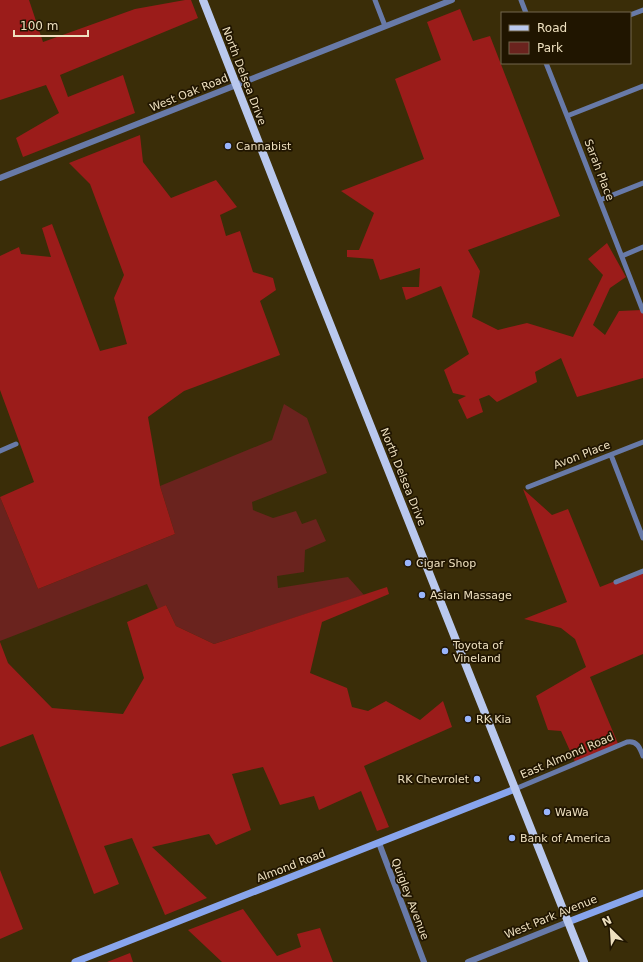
<svg xmlns="http://www.w3.org/2000/svg" width="643" height="962" font-family="'DejaVu Sans',sans-serif">
<style>
.green{fill:#6a231e}
.forest{fill:#9b1c1a}
.lines{fill:none;stroke-linecap:round;stroke-linejoin:round}
.minor{stroke:#687aa8;stroke-width:5}
.tertiary{stroke:#687aa8;stroke-width:6}
.secondary{stroke:#88a5ed;stroke-width:7}
.primary{stroke:#b9c8ee;stroke-width:8}
.poi-dot{fill:#99b5fd;stroke:#201500;stroke-width:1.5}
.labels{text-anchor:middle;dominant-baseline:central;stroke-width:3.5;stroke-linejoin:round;paint-order:stroke}
.street-label{font-size:11px;fill:#eee0bf;stroke:#201500}
.poi-label{font-size:11px;fill:#eee0bf;stroke:#201500;text-anchor:start}
</style>
<rect width="100%" height="100%" fill="#3a2d08"/>
<path class="green" d="M 284,404 L 307,418 L 327,473 L 252,502 L 253,510 L 273,518 L 296,511 L 302,524 L 316,519 L 326,541 L 305,550 L 304,572 L 277,576 L 278,588 L 348,577 L 364,595 L 214,644 L 176,626 L 166,605 L 158,609 L 147,584 L 0,641 L 0,497 L 38,589 L 175,534 L 160,486 L 272,440 Z"/>
<path class="forest" d="M 0,0 L 29,0 L 43,42 L 135,9 L 185,0 L 191,0 L 198,18 L 60,75 L 68,97 L 123,75 L 135,113 L 23,157 L 16,138 L 59,113 L 46,85 L 0,100 Z
M 460,9 L 473,41 L 490,36 L 560,216 L 468,250 L 480,271 L 472,317 L 498,330 L 527,323 L 573,337 L 603,275 L 588,259 L 607,243 L 626,277 L 610,288 L 593,325 L 605,335 L 619,311 L 642,310 L 643,312 L 643,378 L 577,397 L 561,358 L 535,372 L 537,382 L 497,402 L 489,395 L 479,399 L 483,412 L 467,419 L 458,400 L 466,396 L 453,393 L 444,370 L 469,354 L 441,286 L 406,300 L 402,287 L 419,287 L 420,268 L 380,280 L 373,259 L 347,257 L 347,250 L 359,250 L 374,213 L 341,191 L 424,159 L 395,79 L 441,60 L 427,22 Z
M 140,135 L 143,162 L 171,198 L 216,180 L 237,207 L 220,215 L 226,236 L 240,231 L 253,272 L 273,278 L 276,290 L 260,301 L 280,355 L 184,391 L 148,417 L 160,486 L 175,534 L 38,589 L 0,497 L 34,482 L 0,390 L 0,256 L 19,247 L 21,254 L 51,257 L 42,228 L 52,224 L 100,351 L 127,344 L 114,298 L 124,275 L 90,184 L 69,163 Z
M 523,489 L 552,515 L 568,509 L 600,587 L 643,570 L 643,654 L 590,677 L 619,746 L 576,764 L 561,731 L 548,730 L 536,696 L 586,667 L 575,639 L 561,628 L 524,619 L 567,602 Z
M 387,587 L 389,594 L 322,622 L 310,673 L 347,688 L 352,707 L 368,711 L 386,701 L 420,720 L 443,701 L 452,727 L 364,766 L 389,827 L 377,831 L 361,791 L 319,810 L 314,796 L 280,805 L 263,767 L 232,774 L 251,830 L 216,845 L 209,834 L 152,847 L 207,898 L 165,915 L 132,838 L 104,846 L 119,884 L 94,894 L 33,734 L 0,747 L 0,642 L 8,663 L 52,708 L 123,714 L 144,678 L 127,622 L 166,605 L 176,626 L 214,644 Z
M 0,870 L 23,929 L 0,939 Z
M 243,909 L 277,956 L 301,947 L 297,934 L 320,928 L 333,962 L 222,962 L 188,930 Z
M 130,953 L 133,962 L 107,962 Z"/>
<g class="lines">
<path class="minor" d="M 375,0 L 385,26
M 521,0 L 526,13
M 630,15 L 643,10
M 546,63 L 567,116 L 643,311
M 567,116 L 643,86
M 600,200 L 643,183
M 622,256 L 643,247
M 0,451 L 16,444
M 611,455 L 643,538
M 528,487 L 643,442
M 616,582 L 643,571
M 515,789 L 627,742 C 637,740 640,748 643,756"/>
<path class="tertiary" d="M 0,178 L 452,0
M 379,843 L 424,962
M 468,962 L 568,922"/>
<path class="secondary" d="M 568,922 L 643,893
M 75,962 L 515,789"/>
<path class="primary" d="M 203,0 L 311,276 L 584,962"/>
</g>
<g class="poi-dot">
<circle cx="228" cy="146" r="4"/>
<circle cx="408" cy="563" r="4"/>
<circle cx="422" cy="595" r="4"/>
<circle cx="445" cy="651" r="4"/>
<circle cx="468" cy="719" r="4"/>
<circle cx="477" cy="779" r="4"/>
<circle cx="547" cy="812" r="4"/>
<circle cx="512" cy="838" r="4"/>
</g>
<g class="labels">
<g class="street-label">
<text transform="translate(244 76) rotate(69)">North Delsea Drive</text>
<text transform="translate(189 93) rotate(-22)">West Oak Road</text>
<text transform="translate(599 170) rotate(69)">Sarah Place</text>
<text transform="translate(582 455) rotate(-21)">Avon Place</text>
<text transform="translate(403 477) rotate(68)">North Delsea Drive</text>
<text transform="translate(567 756) rotate(-23)">East Almond Road</text>
<text transform="translate(291 866) rotate(-21)">Almond Road</text>
<text transform="translate(410 899) rotate(69)">Quigley Avenue</text>
<text transform="translate(551 917) rotate(-22)">West Park Avenue</text>
</g>
<g class="poi-label">
<text x="236" y="146">Cannabist</text>
<text x="416" y="563">Cigar Shop</text>
<text x="430" y="595">Asian Massage</text>
<text x="453" y="645">Toyota of<tspan x="453" dy="13">Vineland</tspan></text>
<text x="476" y="719">RK Kia</text>
<text x="469" y="779" text-anchor="end">RK Chevrolet</text>
<text x="555" y="812">WaWa</text>
<text x="520" y="838">Bank of America</text>
</g>
</g>
<rect x="501" y="12" width="130" height="52" fill="#201500" stroke="#72664c"/>
<rect x="509" y="25" width="20" height="6" fill="#b9c8ee" stroke="#72664c"/>
<text x="537" y="32" font-size="12" fill="#eee0bf">Road</text>
<rect x="509" y="42" width="20" height="12" fill="#6a231e" stroke="#72664c"/>
<text x="537" y="52" font-size="12" fill="#eee0bf">Park</text>
<g transform="translate(611 930) rotate(335)" stroke="#201500" stroke-width="3" paint-order="stroke">
<path d="M0-3L7 15L0 10L-7 15Z" fill="#eee0bf"/>
<text y="-6" font-size="11" font-weight="bold" text-anchor="middle" fill="#eee0bf">N</text>
</g>
<path d="M14 30v6h74v-6" fill="none" stroke="#eee0bf" stroke-width="2"/>
<text x="20" y="30" font-size="12" fill="#eee0bf" stroke="#201500" stroke-width="3" paint-order="stroke">100 m</text>
</svg>
